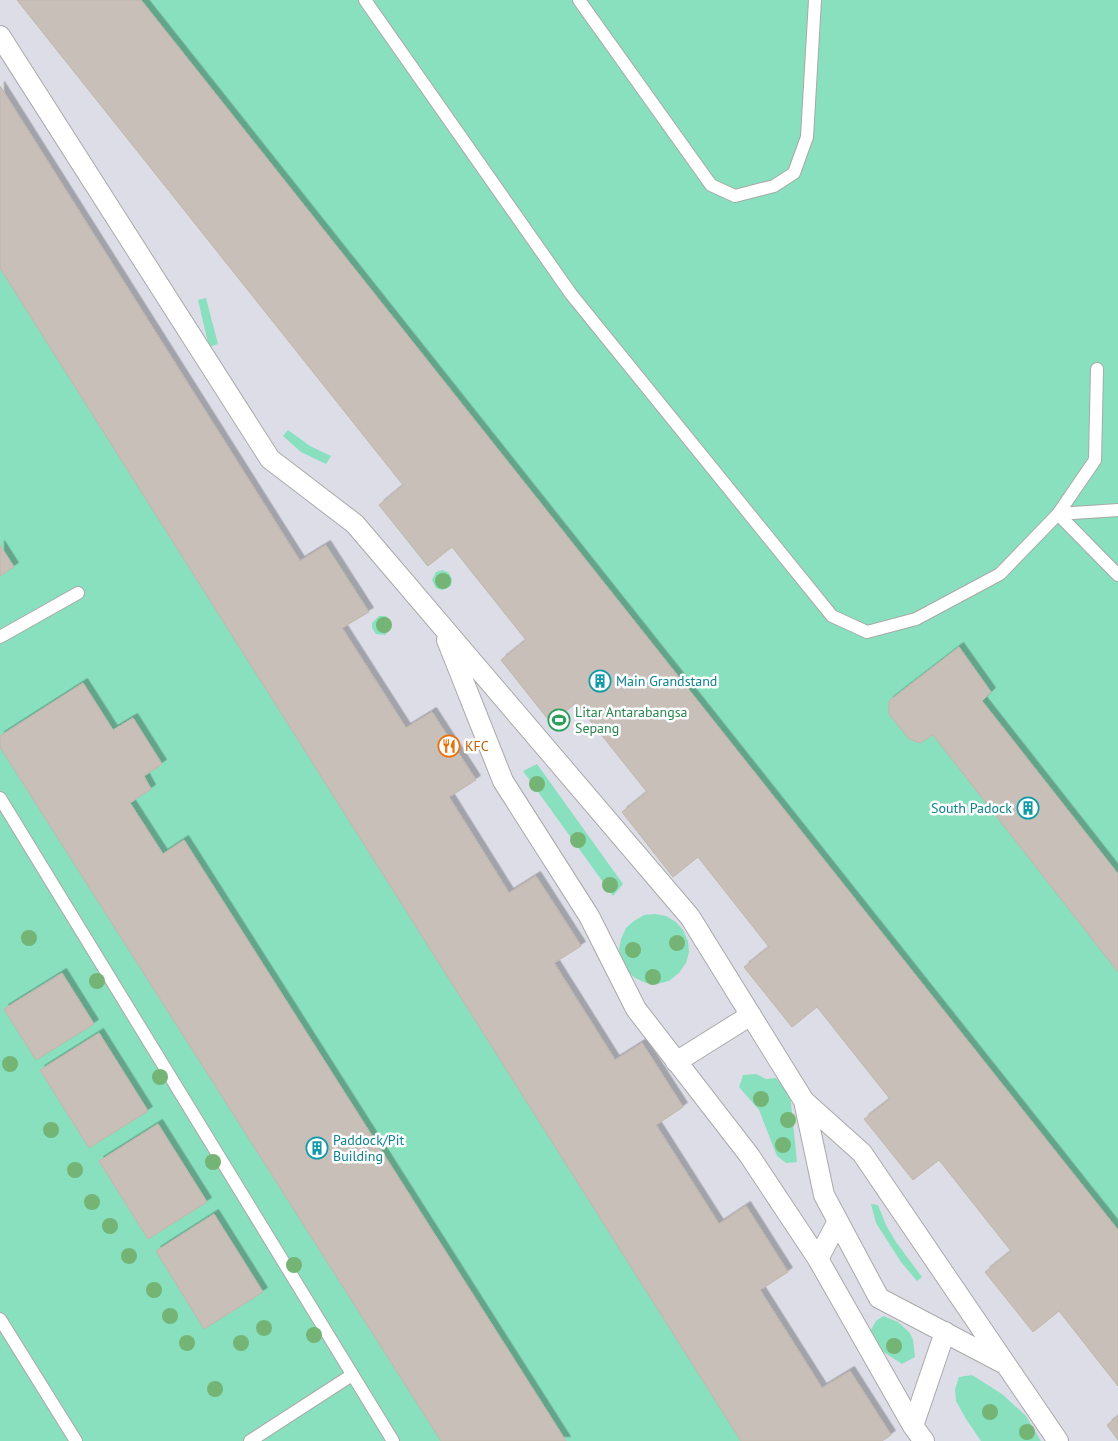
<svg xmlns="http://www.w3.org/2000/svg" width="1118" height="1441" font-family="'PT Sans',sans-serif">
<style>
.pitch{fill:#88e0be}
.plaza{fill:#dddde8;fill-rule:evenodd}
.building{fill:#c7bfb8;stroke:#c4b6ab;filter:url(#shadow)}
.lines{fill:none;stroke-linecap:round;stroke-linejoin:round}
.service-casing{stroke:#a9a9a9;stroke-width:14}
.pedestrian-casing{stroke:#a9a9a9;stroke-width:22}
.service{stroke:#fff;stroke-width:12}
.pedestrian{stroke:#fff;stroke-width:20}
.tree{fill:#74b475}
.labels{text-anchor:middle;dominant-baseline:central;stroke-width:5;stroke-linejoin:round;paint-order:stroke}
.culture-label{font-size:14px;fill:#0d838f;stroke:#fff;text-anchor:start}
.leisure-label{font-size:14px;fill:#27864d;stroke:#fff;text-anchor:start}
.food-label{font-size:14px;fill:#c56008;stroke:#fff;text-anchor:start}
</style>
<defs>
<filter id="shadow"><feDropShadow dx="4.5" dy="-4.5" stdDeviation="0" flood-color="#0004"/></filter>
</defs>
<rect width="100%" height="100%" fill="#f2efe9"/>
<path class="pitch" d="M 0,0 L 1118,0 L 1118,1441 L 0,1441 Z"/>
<path class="plaza" d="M 0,0 L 17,0 L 403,485 L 379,505 L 427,566 L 452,547 L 526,640 L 501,660 L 551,723 L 576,703 L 647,792 L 622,812 L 673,877 L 698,857 L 769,947 L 744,967 L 792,1027 L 817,1007 L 890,1099 L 865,1119 L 913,1180 L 939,1160 L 1011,1251 L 985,1272 L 1033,1331 L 1059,1311 L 1118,1386 L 1118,1416 L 1107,1425 L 1118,1441 L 1041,1441 L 1026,1416 L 1002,1394 L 972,1375 L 959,1377 L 955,1389 L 956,1401 L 966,1419 L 981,1441 L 882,1441 L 891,1435 L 850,1371 L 822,1388 L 760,1290 L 788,1272 L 746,1207 L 719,1224 L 656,1125 L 683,1107 L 642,1043 L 615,1060 L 554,963 L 580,946 L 537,876 L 509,893 L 449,797 L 476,780 L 432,712 L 406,728 L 342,628 L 369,611 L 327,545 L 300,561 L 0,86 ZM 206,298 L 218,344 L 209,347 L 198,300 ZM 288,430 L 310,446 L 331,456 L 326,464 L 301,452 L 283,436 ZM 443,570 L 449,573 L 452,579 L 451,586 L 442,590 L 436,588 L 432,580 L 436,572 ZM 379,616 L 386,616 L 391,621 L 391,628 L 385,635 L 376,634 L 372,628 L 372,623 ZM 537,764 L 623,884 L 613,896 L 523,771 ZM 655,914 L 666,916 L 676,922 L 683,930 L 688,941 L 689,952 L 686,963 L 679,973 L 669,981 L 657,984 L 646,983 L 635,978 L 627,971 L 621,961 L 619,949 L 621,939 L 626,928 L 634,921 L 644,915 ZM 756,1074 L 766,1079 L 776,1078 L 790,1093 L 797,1162 L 786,1163 L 777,1156 L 759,1110 L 739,1087 L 743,1075 ZM 871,1204 L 878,1205 L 886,1225 L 896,1242 L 922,1277 L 917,1281 L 901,1262 L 876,1223 ZM 883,1316 L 898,1322 L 910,1333 L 913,1340 L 915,1357 L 902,1364 L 879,1349 L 869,1333 L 876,1321 Z"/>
<path class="building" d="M 17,0 L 141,0 L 1118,1230 L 1118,1386 L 1059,1311 L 1033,1332 L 985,1272 L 1011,1251 L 939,1160 L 913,1180 L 864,1119 L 890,1099 L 817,1007 L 792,1027 L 744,967 L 769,947 L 698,857 L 673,877 L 622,812 L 647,792 L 576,703 L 551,723 L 501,660 L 526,640 L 452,547 L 428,566 L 379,505 L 403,485 Z
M 0,86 L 300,561 L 326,545 L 369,612 L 342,628 L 406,728 L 432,712 L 476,780 L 449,797 L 509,893 L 536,876 L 581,946 L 554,963 L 615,1060 L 642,1043 L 683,1107 L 656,1125 L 719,1224 L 746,1206 L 788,1272 L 760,1290 L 822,1388 L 850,1371 L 891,1435 L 882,1441 L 741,1441 L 0,268 Z
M 0,545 L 14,567 L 0,576 Z
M 959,647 L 991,692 L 982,701 L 1118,874 L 1118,972 L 933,735 L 920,743 L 909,739 L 889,714 L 889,701 Z
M 83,683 L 113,730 L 133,718 L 162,764 L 144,776 L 151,789 L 130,803 L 163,854 L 184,840 L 566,1441 L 441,1441 L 0,747 L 0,736 Z
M 62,973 L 94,1024 L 36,1060 L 4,1009 Z
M 99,1033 L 148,1111 L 89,1148 L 40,1070 Z
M 158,1124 L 207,1202 L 148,1239 L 99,1161 Z
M 214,1214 L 263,1292 L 204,1329 L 156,1251 Z
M 1118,1416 L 1118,1440 L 1107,1425 Z"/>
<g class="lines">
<g class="service-casing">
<path id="service" d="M 365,0 L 571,294 L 832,616 L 867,632 L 916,619 L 1000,574 L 1058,514 L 1095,460 L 1097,369
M 579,0 L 711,185 L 735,196 L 774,186 L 794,173 L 807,137 L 815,0
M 1058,514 L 1118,575
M 1058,514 L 1118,510
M 0,637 L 78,593
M 0,798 L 393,1441
M 0,1319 L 76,1441
M 250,1441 L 352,1375"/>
</g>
<g class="pedestrian-casing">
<path id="pedestrian" d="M 0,36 L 270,459 L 355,524 L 690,917 L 804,1101 L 862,1153 L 1058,1441
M 447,640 L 503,781 L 589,916 L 636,1009 L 749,1155 L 818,1259 L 913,1426 L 924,1441
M 676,1062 L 751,1015
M 804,1101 L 824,1195 L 879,1298 L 1001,1362
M 818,1259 L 838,1221
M 913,1426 L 945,1332"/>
</g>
<use href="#service" class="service"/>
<use href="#pedestrian" class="pedestrian"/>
</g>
<g class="tree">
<circle cx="443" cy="581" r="8"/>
<circle cx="384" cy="625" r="8"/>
<circle cx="537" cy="784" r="8"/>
<circle cx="578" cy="840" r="8"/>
<circle cx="610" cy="885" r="8"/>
<circle cx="29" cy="938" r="8"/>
<circle cx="677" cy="943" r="8"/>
<circle cx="633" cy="950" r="8"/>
<circle cx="653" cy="977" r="8"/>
<circle cx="97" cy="981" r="8"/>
<circle cx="10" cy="1064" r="8"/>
<circle cx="160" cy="1077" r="8"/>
<circle cx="761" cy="1099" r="8"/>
<circle cx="788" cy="1120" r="8"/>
<circle cx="51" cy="1130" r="8"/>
<circle cx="783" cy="1145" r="8"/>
<circle cx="213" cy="1162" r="8"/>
<circle cx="75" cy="1170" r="8"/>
<circle cx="92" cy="1202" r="8"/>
<circle cx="110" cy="1226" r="8"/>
<circle cx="129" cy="1256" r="8"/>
<circle cx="294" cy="1265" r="8"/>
<circle cx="154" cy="1290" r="8"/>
<circle cx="170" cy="1316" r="8"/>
<circle cx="264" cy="1328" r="8"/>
<circle cx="314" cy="1335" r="8"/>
<circle cx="187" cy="1343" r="8"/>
<circle cx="241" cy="1343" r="8"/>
<circle cx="894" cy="1346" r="8"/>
<circle cx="215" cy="1389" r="8"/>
<circle cx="990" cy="1412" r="8"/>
<circle cx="1027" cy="1432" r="8"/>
</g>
<defs>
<g id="building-ring" transform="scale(1.125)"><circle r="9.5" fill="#fff" stroke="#0f9aa8" stroke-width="1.5"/><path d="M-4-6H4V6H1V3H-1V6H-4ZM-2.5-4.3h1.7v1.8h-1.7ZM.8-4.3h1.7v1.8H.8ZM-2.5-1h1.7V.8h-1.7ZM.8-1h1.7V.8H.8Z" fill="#0f9aa8"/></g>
<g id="stadium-ring" transform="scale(1.125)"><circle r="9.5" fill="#fff" stroke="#2e9e5b" stroke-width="1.5"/><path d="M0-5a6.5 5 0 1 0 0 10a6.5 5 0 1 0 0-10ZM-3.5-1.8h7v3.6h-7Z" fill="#2e9e5b"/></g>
<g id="restaurant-ring" transform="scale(1.125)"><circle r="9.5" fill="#fff" stroke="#e8710a" stroke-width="1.5"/><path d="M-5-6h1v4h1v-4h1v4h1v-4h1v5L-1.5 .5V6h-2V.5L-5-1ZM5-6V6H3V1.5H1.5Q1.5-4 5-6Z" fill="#e8710a"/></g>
</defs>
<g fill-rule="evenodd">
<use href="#building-ring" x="600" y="681"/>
<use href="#stadium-ring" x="559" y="720"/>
<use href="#restaurant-ring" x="449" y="746"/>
<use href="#building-ring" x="1028" y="808"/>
<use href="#building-ring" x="317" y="1148"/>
</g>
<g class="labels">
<g class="culture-label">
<text x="616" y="681">Main Grandstand</text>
<text x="1012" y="808" text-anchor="end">South Padock</text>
<text x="333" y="1140">Paddock/Pit<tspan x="333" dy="16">Building</tspan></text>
</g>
<g class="leisure-label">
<text x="575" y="712">Litar Antarabangsa<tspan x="575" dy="16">Sepang</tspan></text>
</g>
<g class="food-label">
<text x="465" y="746">KFC</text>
</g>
</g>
</svg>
